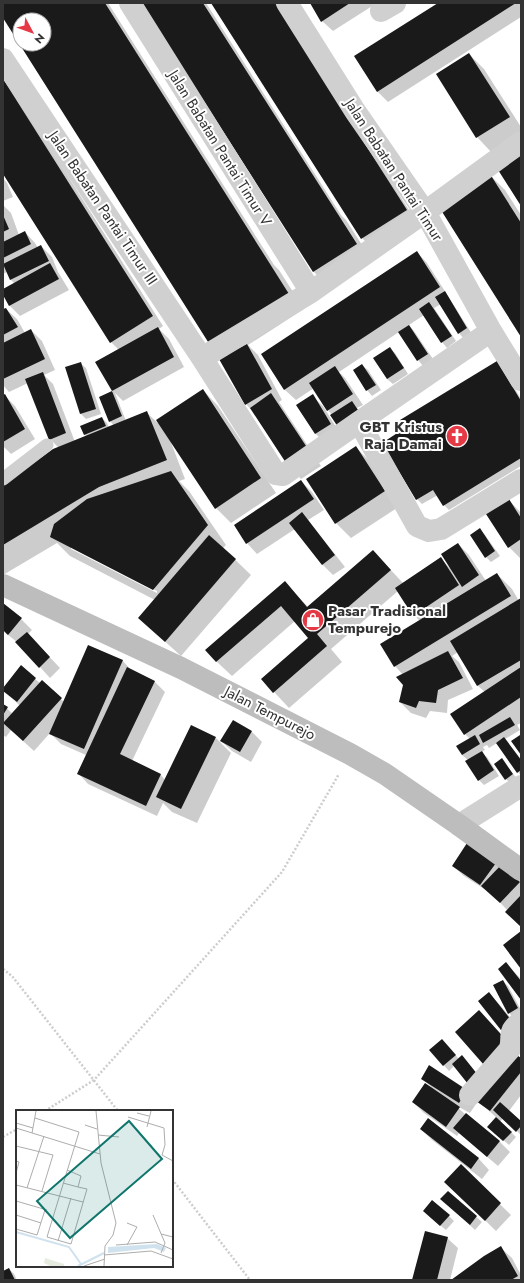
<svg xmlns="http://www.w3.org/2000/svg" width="524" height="1283" font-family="Jost,sans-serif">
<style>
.shadow{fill:#0003;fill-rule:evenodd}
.building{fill:#1a1a1a;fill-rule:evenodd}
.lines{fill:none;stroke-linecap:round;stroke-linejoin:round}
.path{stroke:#cdcdcd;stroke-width:2.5;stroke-dasharray:2 2;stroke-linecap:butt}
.service{stroke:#d0d0d0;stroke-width:13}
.minor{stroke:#d0d0d0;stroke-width:22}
.secondary{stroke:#bdbdbd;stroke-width:22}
.labels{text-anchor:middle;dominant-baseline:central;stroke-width:4;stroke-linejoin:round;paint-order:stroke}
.street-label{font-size:15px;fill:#333;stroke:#fff}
.poi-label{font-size:15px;font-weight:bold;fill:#333;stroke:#fff;text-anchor:end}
.inset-river{fill:none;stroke:#cfe2ee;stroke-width:2}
.inset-road{fill:none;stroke:#adadad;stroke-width:1}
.view{fill:#0f766e;fill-opacity:0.15;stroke:#0f766e;stroke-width:2}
.inset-edge{fill:none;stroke:#333;stroke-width:2}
</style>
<rect width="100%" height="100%" fill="#fff"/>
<path class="shadow" d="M 3,3 L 108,3 L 274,265 L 279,270 L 304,309 L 248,345 L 258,355 L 282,400 L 279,402 L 321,466 L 301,479 L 291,468 L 254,413 L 246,404 L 221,360 L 21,44 L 44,44 L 44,20 L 20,20 L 20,43 L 3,16 Z
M 142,3 L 206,3 L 341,215 L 346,220 L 371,259 L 329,287 L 313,271 Z
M 212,3 L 277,3 L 416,221 L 373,249 L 362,238 Z
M 311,3 L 377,3 L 333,31 L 322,21 Z
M 440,3 L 521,3 L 521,17 L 388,102 L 377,91 Z
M 469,54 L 484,69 L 521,127 L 521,134 L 492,153 L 477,137 L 437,74 Z
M 3,74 L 163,326 L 159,329 L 169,339 L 184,367 L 123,401 L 115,393 L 126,421 L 147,413 L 160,425 L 203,390 L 218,406 L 276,493 L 231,523 L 216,508 L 170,440 L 185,479 L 179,481 L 189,491 L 226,545 L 223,548 L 251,575 L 181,656 L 139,618 L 155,600 L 70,556 L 57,543 L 3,575 L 3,486 L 59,448 L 50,439 L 28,383 L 9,392 L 3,385 L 3,311 L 6,309 L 17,319 L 25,333 L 31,330 L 42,341 L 55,370 L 44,375 L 53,384 L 75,442 L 87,437 L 84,434 L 102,418 L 107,423 L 109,428 L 114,426 L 110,421 L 100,397 L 113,392 L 97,362 L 119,350 L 111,342 L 3,172 ZM 71,547 L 157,591 L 157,593 L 71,549 Z
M 490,175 L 505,190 L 521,215 L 521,335 Z
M 3,178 L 7,183 L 13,197 L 3,201 Z
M 3,205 L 11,213 L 19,235 L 25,232 L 35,243 L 38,248 L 41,246 L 52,257 L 58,272 L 69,290 L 20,316 L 10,306 L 3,293 L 3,290 L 15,284 L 11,280 L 7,272 L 3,274 Z
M 417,252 L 427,263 L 472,334 L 464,339 L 459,333 L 441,304 L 434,308 L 456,341 L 447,348 L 442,342 L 424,315 L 409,325 L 414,331 L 433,359 L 423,366 L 418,360 L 399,332 L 339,372 L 345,378 L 363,405 L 357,408 L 366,422 L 332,415 L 328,410 L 314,388 L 296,400 L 285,390 L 262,355 Z
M 389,348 L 395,353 L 408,374 L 393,384 L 387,379 L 374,358 Z
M 80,363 L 86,368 L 101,414 L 86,419 L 81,414 L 66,368 Z
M 362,365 L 368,370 L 381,390 L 372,396 L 367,390 L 354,370 Z
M 502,367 L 521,399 L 521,466 L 449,510 L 444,505 L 438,495 L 422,504 L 417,499 Z
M 4,395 L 15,406 L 35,439 L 11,454 L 3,446 L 3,396 Z
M 312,396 L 323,406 L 341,435 L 326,444 L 316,434 L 297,406 Z
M 356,447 L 371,463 L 400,506 L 351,538 L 336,523 Z
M 301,481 L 312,492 L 324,510 L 308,520 L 345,567 L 333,575 L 323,565 L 295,529 L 257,554 L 247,543 Z
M 507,498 L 521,513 L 521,557 L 520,558 L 509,547 Z
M 480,530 L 485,535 L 500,556 L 491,562 L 486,557 Z
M 458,544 L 469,555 L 486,581 L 497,574 L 512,589 L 519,601 L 521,600 L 521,723 L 517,725 L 520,730 L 505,739 L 521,759 L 521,776 L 497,743 L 489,748 L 487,745 L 483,747 L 485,750 L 481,752 L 487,757 L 499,776 L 484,785 L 479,780 L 469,761 L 462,755 L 470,739 L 465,734 L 452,714 L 485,692 L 478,686 L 458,652 L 452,656 L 459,662 L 473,689 L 448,700 L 447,713 L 430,711 L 426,718 L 411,713 L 400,702 L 404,685 L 403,675 L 395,666 L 420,621 L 414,615 L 398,591 L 331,649 L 342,662 L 289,708 L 262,679 L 310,638 L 295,621 L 232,676 L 216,661 L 285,583 L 308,607 L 373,551 L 403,583 L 441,559 L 450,568 Z
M 3,605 L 21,619 L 32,630 L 28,634 L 60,668 L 50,678 L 17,642 L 3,631 Z
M 122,660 L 133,672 L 154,681 L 165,692 L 132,761 L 161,775 L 165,780 L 216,738 L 231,753 L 197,823 L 172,812 L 163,803 L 157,816 L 88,784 L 78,773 L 86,755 L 61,744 L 50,733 L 34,751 L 11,730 L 6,737 L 3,735 L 3,705 L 13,714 L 20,706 L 3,689 L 21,667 L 41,684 L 42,682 L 64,702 Z
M 233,721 L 252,732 L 262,742 L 251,762 L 232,751 L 221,741 Z
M 502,760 L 518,780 L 511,784 L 506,779 Z
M 468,845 L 502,866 L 521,884 L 521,927 L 508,911 L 492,894 L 464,876 L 453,866 Z
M 506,963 L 521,979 L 521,998 Z
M 503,981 L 508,986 L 521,1010 L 521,1014 L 514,1018 L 509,1013 Z
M 488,993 L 499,1004 L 518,1027 L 521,1044 Z
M 479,1011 L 519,1054 L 516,1056 L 521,1060 L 521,1095 L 509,1111 L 521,1123 L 521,1135 L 503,1118 L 500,1122 L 516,1137 L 509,1145 L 494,1132 L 497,1118 L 478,1101 L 470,1113 L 455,1105 L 466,1115 L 466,1114 L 500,1142 L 510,1152 L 498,1166 L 459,1133 L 457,1136 L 424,1113 L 413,1102 L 431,1087 L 422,1078 L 467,1091 L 497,1076 Z
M 447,1046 L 459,1059 L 454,1066 L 449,1071 L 431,1051 Z
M 428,1120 L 479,1159 L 489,1170 L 482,1179 L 432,1140 L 421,1129 Z
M 461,1166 L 511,1215 L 496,1231 L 456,1192 Z
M 448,1192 L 482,1222 L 475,1230 L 447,1204 Z
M 429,1216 L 449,1216 L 454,1221 L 446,1230 Z
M 447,1238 L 458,1248 L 450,1280 L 413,1280 Z
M 501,1248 L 512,1258 L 521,1275 L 521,1280 L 452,1280 Z
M 9,1269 L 14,1274 L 17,1280 L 3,1280 L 3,1272 Z"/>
<path class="building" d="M 3,3 L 105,3 L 289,294 L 210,345 L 3,18 ZM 20,20 L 44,20 L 44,44 L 20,44 Z
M 141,3 L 203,3 L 357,244 L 313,272 Z
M 211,3 L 275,3 L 407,210 L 361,239 Z
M 310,3 L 350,3 L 321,22 Z
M 438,3 L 516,3 L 377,92 L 354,56 Z
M 469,53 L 510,117 L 476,138 L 436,74 Z
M 3,79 L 153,316 L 110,343 L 3,174 Z
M 516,148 L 521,157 L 521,206 L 493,162 Z
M 490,174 L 521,223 L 521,337 L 439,207 Z
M 3,215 L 9,229 L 3,232 Z
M 25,231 L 31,244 L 3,258 L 3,242 Z
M 41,245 L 49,261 L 10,280 L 3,264 Z
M 417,251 L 440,287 L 284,390 L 261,354 Z
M 50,263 L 59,279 L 9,306 L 3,295 L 3,289 Z
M 445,291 L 467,328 L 458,334 L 435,297 Z
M 429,302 L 452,336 L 441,343 L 419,309 Z
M 6,308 L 18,327 L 3,335 L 3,309 Z
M 409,325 L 428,354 L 417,361 L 398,332 Z
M 158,327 L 174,357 L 112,391 L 95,362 Z
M 31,329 L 45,359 L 3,379 L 3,343 Z
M 247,344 L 272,389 L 245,405 L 219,359 Z
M 390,347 L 404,368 L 387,379 L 373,358 Z
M 497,361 L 521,401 L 521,458 L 443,506 L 433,490 L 416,500 L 382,443 L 405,428 L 400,420 Z
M 81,362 L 96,409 L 80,414 L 65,367 Z
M 362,364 L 376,385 L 366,391 L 353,370 Z
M 335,366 L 353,394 L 327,411 L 309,383 Z
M 43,372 L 66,433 L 49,440 L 25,379 Z
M 203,389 L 261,478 L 215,509 L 156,420 Z
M 112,391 L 122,416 L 109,422 L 99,397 Z
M 271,393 L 312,455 L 290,469 L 250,408 Z
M 5,394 L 25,429 L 3,442 L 3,395 Z
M 313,394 L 331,424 L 315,434 L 296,405 Z
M 352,401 L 362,416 L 340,430 L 330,415 Z
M 147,411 L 167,460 L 99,487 L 3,545 L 3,485 L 53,449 Z
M 102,417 L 106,426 L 84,435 L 80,426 Z
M 356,446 L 385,491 L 335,524 L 306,479 Z
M 171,471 L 208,525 L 153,590 L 50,537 L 54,524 L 87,499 Z
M 301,480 L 314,499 L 246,544 L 234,525 Z
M 507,496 L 521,518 L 521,539 L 508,548 L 484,511 Z
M 302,512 L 335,555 L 322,565 L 289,523 Z
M 480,528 L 495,551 L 485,558 L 470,535 Z
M 209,535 L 236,559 L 165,642 L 138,618 Z
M 458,543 L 479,575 L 462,587 L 441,554 Z
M 373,550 L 391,570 L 317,634 L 327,646 L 273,693 L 261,679 L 308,638 L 281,606 L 216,662 L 205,650 L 285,581 L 307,607 Z
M 441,557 L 459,585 L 413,616 L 395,588 Z
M 497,573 L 511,596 L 394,667 L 380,644 Z
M 521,598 L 521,660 L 477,686 L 450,641 Z
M 3,603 L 22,618 L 8,635 L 3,630 Z
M 27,632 L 50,657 L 39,668 L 15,642 Z
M 88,645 L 123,660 L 84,749 L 49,734 Z
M 448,651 L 463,678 L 438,690 L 436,703 L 419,701 L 416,708 L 399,702 L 403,685 L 396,677 Z
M 21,665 L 36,678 L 17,702 L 3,691 L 3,688 Z
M 127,667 L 155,681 L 120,754 L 161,774 L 146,806 L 77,774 Z
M 521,667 L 521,697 L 464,735 L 450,714 Z
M 42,680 L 62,698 L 23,741 L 3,723 Z
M 3,704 L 8,707 L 3,715 Z
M 510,717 L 515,725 L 483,743 L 479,735 Z
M 233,720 L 252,731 L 240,752 L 220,741 Z
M 191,725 L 216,737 L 181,809 L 156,797 Z
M 475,735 L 480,744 L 462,755 L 456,746 Z
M 520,735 L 521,737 L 521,755 L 511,741 Z
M 504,737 L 521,760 L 521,770 L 517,773 L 496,743 Z
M 482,751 L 494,770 L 478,781 L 465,761 Z
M 502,758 L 513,774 L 505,780 L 494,764 Z
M 467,843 L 496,863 L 480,885 L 452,866 Z
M 502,864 L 520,882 L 500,903 L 481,886 Z
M 521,895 L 521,925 L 520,926 L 505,912 Z
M 521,931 L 521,969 L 503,945 Z
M 506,962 L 521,981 L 521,1000 L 498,969 Z
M 503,980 L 518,1008 L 508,1014 L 493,985 Z
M 489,992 L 515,1025 L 504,1034 L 478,1001 Z
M 479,1010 L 509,1043 L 484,1065 L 455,1032 Z
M 442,1039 L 456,1055 L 443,1066 L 429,1050 Z
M 514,1053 L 521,1058 L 521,1072 L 490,1111 L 476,1101 Z
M 462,1055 L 478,1075 L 468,1084 L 452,1064 Z
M 429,1065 L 467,1090 L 459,1103 L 421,1079 Z
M 425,1083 L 460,1107 L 446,1127 L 412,1102 Z
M 500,1102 L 521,1121 L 521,1126 L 516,1132 L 493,1110 Z
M 466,1113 L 500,1141 L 487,1157 L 453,1128 Z
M 496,1117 L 512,1132 L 503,1141 L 487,1127 Z
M 428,1118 L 479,1158 L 471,1169 L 420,1129 Z
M 461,1164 L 501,1203 L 485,1221 L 444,1182 Z
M 448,1191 L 477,1216 L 470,1225 L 440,1199 Z
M 432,1200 L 450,1215 L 440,1226 L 423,1211 Z
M 425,1231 L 448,1237 L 437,1280 L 412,1280 Z
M 501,1246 L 518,1276 L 511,1280 L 451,1280 L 484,1256 Z
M 9,1268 L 15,1280 L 3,1280 L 3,1271 Z"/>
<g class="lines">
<path class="path" d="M 3,969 L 12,976 L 118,1111
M 45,1111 L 94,1080 L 282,872 L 339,774
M 3,1137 L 17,1129
M 172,1179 L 250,1280"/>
<path class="service" d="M 3,479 L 47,445"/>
<path class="minor" d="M 130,3 L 311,292
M 287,3 L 355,111 L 425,212 L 491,331 L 521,380
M 381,11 L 395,3
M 3,59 L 202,358 L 276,474 L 283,475 L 359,422
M 491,331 L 359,422 L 417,526 L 429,531 L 441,529 L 521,480
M 202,358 L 311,292 L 425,212 L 521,142
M 459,825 L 521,786
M 470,1095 L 510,1049 C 514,1032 506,1035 521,1021"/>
<path class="secondary" d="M 3,585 L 181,668 L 350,754 L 385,774 L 459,825 L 521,870"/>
</g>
<defs>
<g id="church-disc" transform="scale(1.15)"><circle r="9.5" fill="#e63946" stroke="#fff"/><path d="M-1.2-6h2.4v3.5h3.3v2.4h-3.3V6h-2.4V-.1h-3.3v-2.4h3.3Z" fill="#fff"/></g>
<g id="shop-disc" transform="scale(1.15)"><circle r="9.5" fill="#e63946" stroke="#fff"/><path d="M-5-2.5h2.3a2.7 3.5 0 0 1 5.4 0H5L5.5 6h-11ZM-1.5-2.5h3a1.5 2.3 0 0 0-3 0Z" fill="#fff"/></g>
</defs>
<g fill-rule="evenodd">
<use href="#church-disc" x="457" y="436"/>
<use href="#shop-disc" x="313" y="620"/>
</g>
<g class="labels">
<g class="street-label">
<text transform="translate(220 148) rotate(58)">Jalan Babatan Pantai Timur V</text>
<text transform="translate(394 170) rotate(57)">Jalan Babatan Pantai Timur</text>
<text transform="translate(103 208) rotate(56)">Jalan Babatan Pantai Timur III</text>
<text transform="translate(270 713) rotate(27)">Jalan Tempurejo</text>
</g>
<g class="poi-label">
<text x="442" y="427">GBT Kristus<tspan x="442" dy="17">Raja Damai</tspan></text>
<text x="328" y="611" text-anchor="start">Pasar Tradisional<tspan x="328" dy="17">Tempurejo</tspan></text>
</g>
</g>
<g transform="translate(16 1110)">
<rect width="157" height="157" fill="#fff"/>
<path d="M 29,148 L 48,154 L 48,156 L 34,156 L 28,153 Z" fill="#e6ecdf"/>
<path d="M 141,134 L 150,138 L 148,142 L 138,138 L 92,143 L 92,137 Z" fill="#cfe2ee"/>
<path class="inset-river" d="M 0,122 L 53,137 L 65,154M 62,156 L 88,143"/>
<path class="inset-road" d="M 80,1 L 85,53 L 100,113 L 97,125 L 89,136 L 88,156M 121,3 L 133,6M 112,7 L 148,18 L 149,35 L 146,45 L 157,51M 19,8 L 63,22 L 31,127 L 55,134 L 71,79 L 62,77M 0,13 L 17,18M 69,15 L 81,19M 131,17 L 135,1M 0,18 L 84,44M 16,23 L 20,1M 82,25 L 103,27M 0,36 L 37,45 L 26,81M 0,51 L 3,52 L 0,63M 47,73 L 62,77 L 65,66 L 51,60M 0,75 L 67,92M 11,78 L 28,26M 0,91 L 31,100M 0,105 L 25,113M 137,105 L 149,133 L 145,143M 111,113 L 121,117 L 111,135M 0,119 L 21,125 L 29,100M 145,124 L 157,127M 42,131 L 55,88M 100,135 L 139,132 L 157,140M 88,145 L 135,141 L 157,149M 68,156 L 89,149"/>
<path class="view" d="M 113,11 L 146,49 L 54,128 L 21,91 Z"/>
<rect width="157" height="157" class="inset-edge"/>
</g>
<rect width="524" height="1283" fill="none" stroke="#333333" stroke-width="8"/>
<g transform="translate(32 32) rotate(131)"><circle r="19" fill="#ffffff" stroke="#adadad"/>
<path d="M0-3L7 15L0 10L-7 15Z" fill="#e63946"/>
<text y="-6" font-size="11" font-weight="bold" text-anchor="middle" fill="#333333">N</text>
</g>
</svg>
